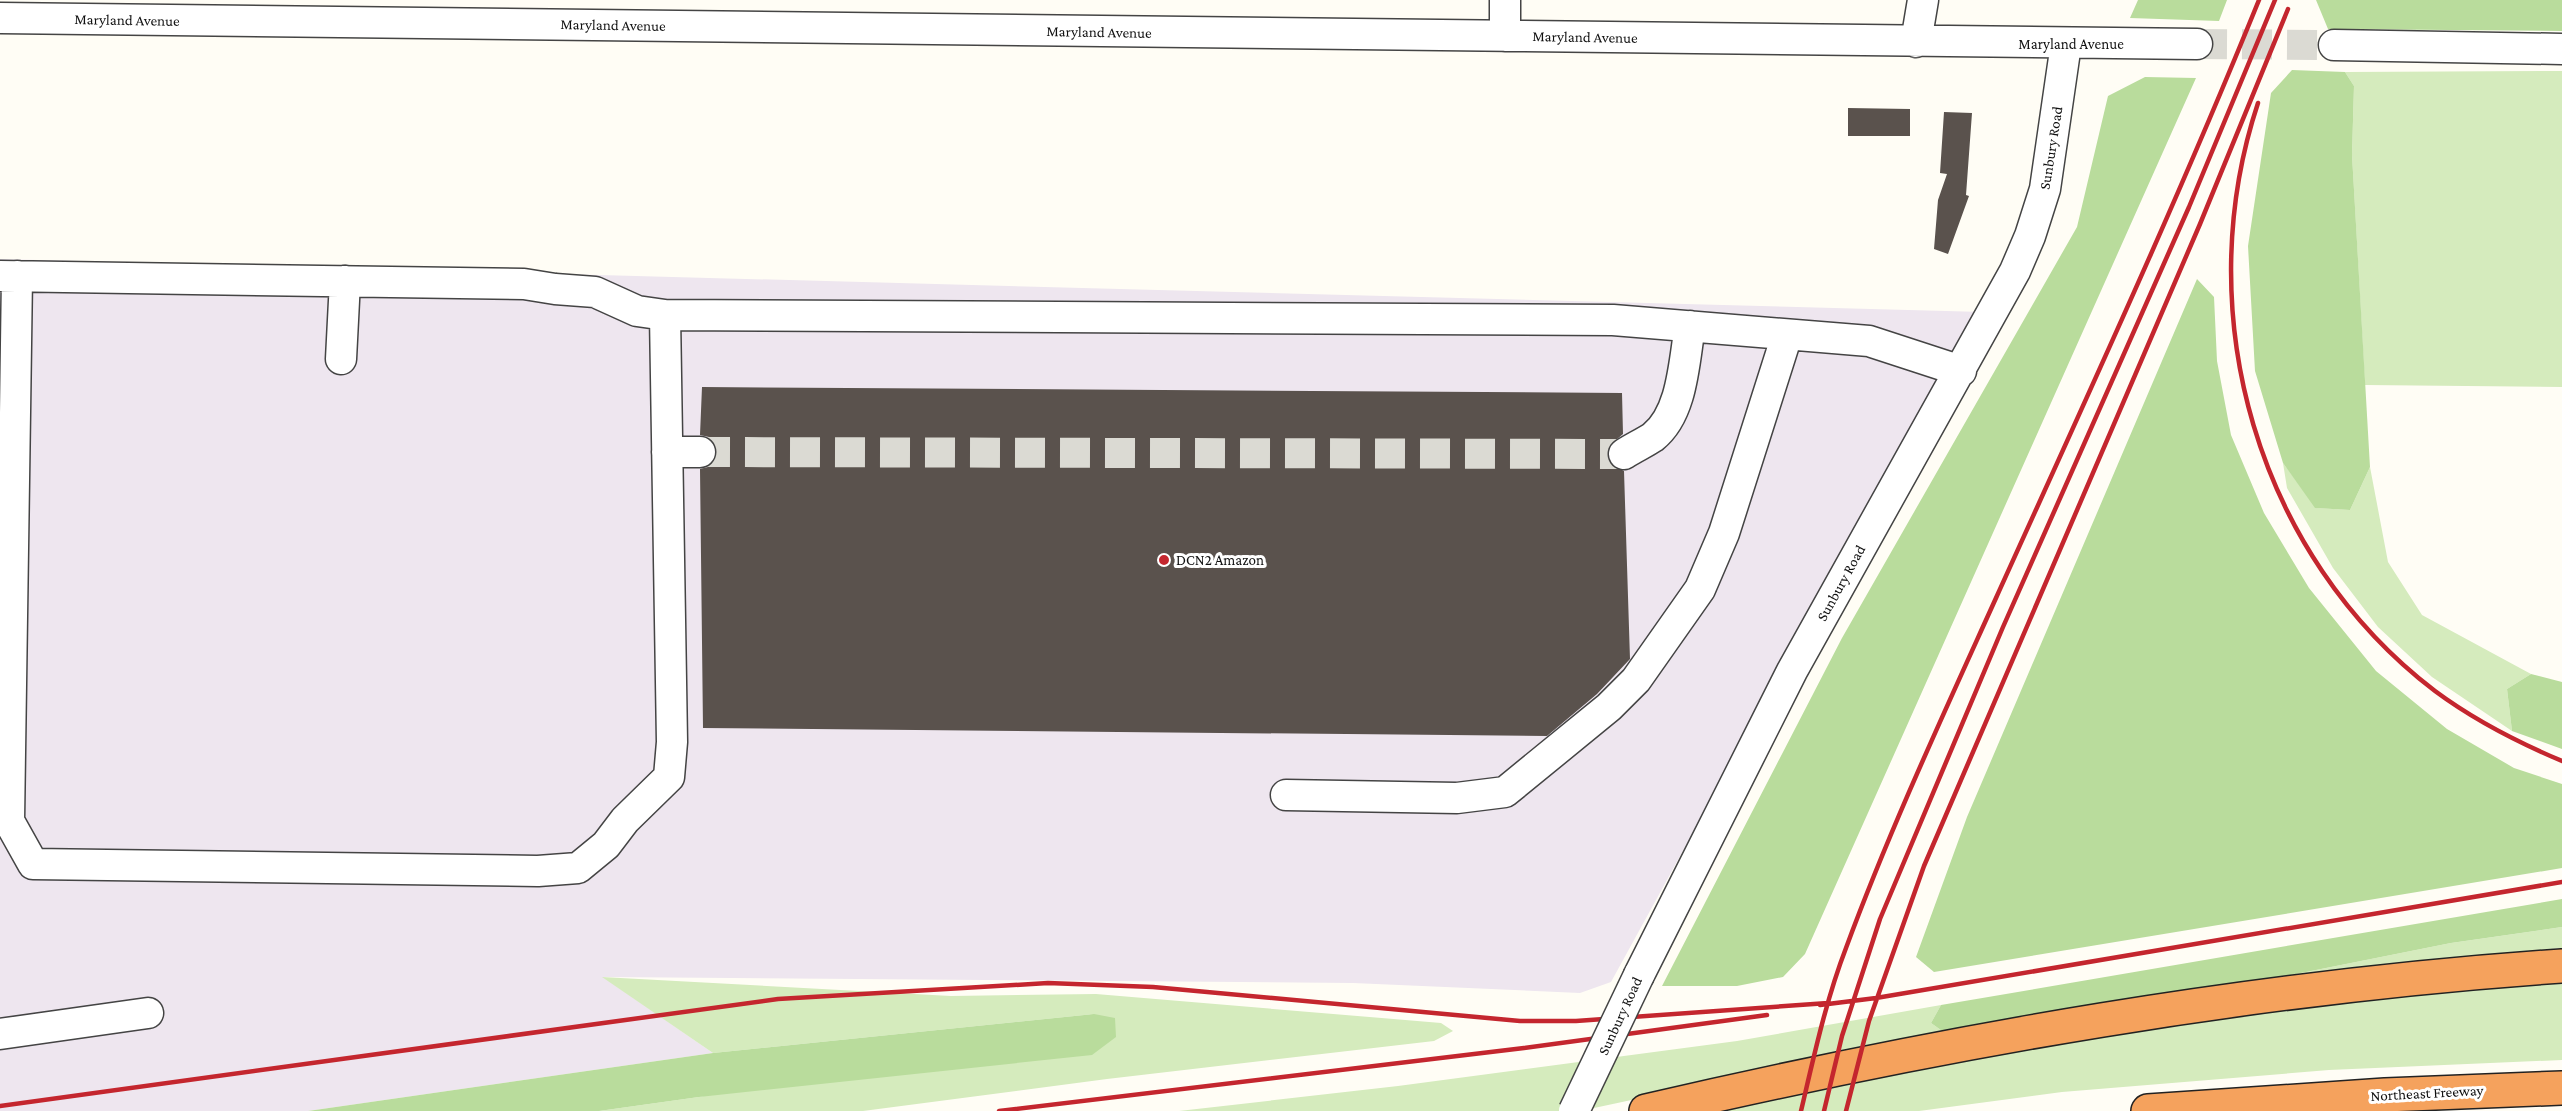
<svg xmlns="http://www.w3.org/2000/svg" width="2562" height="1111" font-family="'Crimson Pro',serif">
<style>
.industrial{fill:#eee6ef}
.green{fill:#d5ebbd}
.forest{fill:#b9dc9c}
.building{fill:#5a524d}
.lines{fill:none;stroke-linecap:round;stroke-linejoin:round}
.minor-tunnel{stroke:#dbdad3;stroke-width:30;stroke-dasharray:30 15;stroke-linecap:butt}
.minor-casing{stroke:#444;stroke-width:33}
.highway-casing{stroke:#222;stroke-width:36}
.minor{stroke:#fff;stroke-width:30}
.highway{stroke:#f5a25d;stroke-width:33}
.rail{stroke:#c4262e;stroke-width:4.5}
.minor-bridge-casing{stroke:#444;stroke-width:33;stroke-linecap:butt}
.minor-bridge{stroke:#fff;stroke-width:30}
.poi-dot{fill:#c4262e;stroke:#fff;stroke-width:2}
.labels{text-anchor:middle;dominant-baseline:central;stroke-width:6;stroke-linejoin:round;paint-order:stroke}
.street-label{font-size:15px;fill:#111;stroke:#fff}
.poi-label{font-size:15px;fill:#111;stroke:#fff;text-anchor:start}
</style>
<rect width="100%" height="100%" fill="#fffdf5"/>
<path class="industrial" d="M 0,259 L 1983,312 L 1781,672 L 1611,982 L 1580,993 L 1353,983 L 603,977 L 713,1053 L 308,1111 L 0,1111 Z"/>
<path class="green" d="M 2562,71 L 2562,387 L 2365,385 L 2352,155 L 2354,86 L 2345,72 Z
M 2283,463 L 2316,508 L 2350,510 L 2370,467 L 2388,562 L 2422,615 L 2531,674 L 2507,689 L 2512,731 L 2432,677 L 2378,627 L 2333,568 L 2287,488 Z
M 2562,927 L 2562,948 L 2286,976 L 2451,943 Z
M 602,977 L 951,996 L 1096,994 L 1441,1023 L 1453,1031 L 1434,1041 L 1107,1079 L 863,1111 L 599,1111 L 699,1097 L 1094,1014 L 713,1053 Z
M 2562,982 L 2562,1060 L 2329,1070 L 2062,1092 L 1919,1111 L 1710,1111 C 1827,1087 1944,1061 2061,1040 C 2227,1011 2394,992 2562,982 Z
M 1941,1005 L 1931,1023 L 1945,1033 L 1580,1111 L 1179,1111 L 1398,1086 L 1737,1041 Z"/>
<path class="forest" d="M 2138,0 L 2227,0 L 2219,21 L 2130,18 Z
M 2316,0 L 2562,0 L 2562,31 L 2328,29 Z
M 2292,70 L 2345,72 L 2354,86 L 2352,155 L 2370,467 L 2350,510 L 2315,508 L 2283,463 L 2255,371 L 2248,246 L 2271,93 Z
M 2145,77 L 2196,78 L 1805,954 L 1783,977 L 1737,986 L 1662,986 L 1842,638 L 2077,227 L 2108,96 Z
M 2197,279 L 2214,297 L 2217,361 L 2231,435 L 2264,513 L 2309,588 L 2376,671 L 2447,729 L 2514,768 L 2562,784 L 2562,868 L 1934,972 L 1916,957 L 1967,817 Z
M 2531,674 L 2562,682 L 2562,749 L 2512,731 L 2507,689 Z
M 2562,899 L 2562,927 L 2451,943 L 2286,976 L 1945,1033 L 1931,1023 L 1941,1005 Z
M 1094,1014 L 1115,1018 L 1116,1037 L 1092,1055 L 699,1097 L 599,1111 L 308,1111 L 713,1053 Z"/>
<path class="building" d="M 1848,108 L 1910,109 L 1910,136 L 1848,136 Z
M 1944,112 L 1972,113 L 1966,195 L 1969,196 L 1948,254 L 1934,249 L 1938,200 L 1947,174 L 1940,173 Z
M 702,387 L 1622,393 L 1623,434 L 1609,446 L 1607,454 L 1610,464 L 1624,471 L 1630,659 L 1597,694 L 1547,736 L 703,728 L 700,469 L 708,467 L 715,461 L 717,451 L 709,437 L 700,435 Z"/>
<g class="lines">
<path class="minor-tunnel" d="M 2197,44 L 2334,45
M 700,452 L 1624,454"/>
<g class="minor-casing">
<path id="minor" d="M 0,18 L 2197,44
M 1505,36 L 1505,0
M 1916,42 L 1923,0
M 2334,45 L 2562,49
M 0,276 L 524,284 L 555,289 L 595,292 L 637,311 L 665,315 L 1613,320 L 1869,341 L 1961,371
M 17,276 L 9,821 L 33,864 L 538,871 L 578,868 L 606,845 L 625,820 L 669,777 L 672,742 L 665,315
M 341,359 L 345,281
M 667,452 L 700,452
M 1624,454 C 1633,448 1644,443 1653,437 C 1683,413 1684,361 1690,326
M 1286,795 L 1457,798 L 1505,792 L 1609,707 L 1636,680 L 1700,589 L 1724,533 L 1787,335
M 1639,975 L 1792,671 L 2015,271 L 2030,236 L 2045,189 L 2066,44
M 0,1034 L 148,1013"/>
</g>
<g class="highway-casing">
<path id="highway" d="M 1646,1111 C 1948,1041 2253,987 2562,966
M 2148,1111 L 2385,1095 L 2562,1088"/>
</g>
<use href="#minor" class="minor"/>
<use href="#highway" class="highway"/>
<path class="rail" d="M 2258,103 C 2188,314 2257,555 2435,691 C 2474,720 2517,742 2562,761
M 1820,1005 L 1876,998 L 2562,882
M 0,1106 L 778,999 L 1048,983 L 1153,987 L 1520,1021 L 1576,1021 L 1828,1003
M 999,1111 L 1524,1048 L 1767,1015
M 1801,1111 C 1814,1056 1826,1000 1846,948 C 1890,829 1944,713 1996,598 C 2086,399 2177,202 2259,0
M 1824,1111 L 1842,1036 L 1880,919 L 2003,627 L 2189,207 L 2275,0
M 1846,1111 L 1869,1021 L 1924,866 L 2200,224 L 2288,9"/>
<g class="minor-bridge-casing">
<path id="minor-bridge" d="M 1574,1111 L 1639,975"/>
</g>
<use href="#minor-bridge" class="minor-bridge"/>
</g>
<circle class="poi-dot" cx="1164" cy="560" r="6"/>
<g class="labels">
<g class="street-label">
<text transform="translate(127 20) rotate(1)">Maryland Avenue</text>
<text transform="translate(613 25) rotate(1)">Maryland Avenue</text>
<text transform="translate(1099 32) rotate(1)">Maryland Avenue</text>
<text transform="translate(1585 37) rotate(1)">Maryland Avenue</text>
<text x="2071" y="44">Maryland Avenue</text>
<text transform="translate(2051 148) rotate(-81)">Sunbury Road</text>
<text transform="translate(1841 583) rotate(-61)">Sunbury Road</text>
<text transform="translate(1620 1016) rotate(-65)">Sunbury Road</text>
<text transform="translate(2427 1093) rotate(-3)">Northeast Freeway</text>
</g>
<g class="poi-label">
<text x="1176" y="560">DCN2 Amazon</text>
</g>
</g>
</svg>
